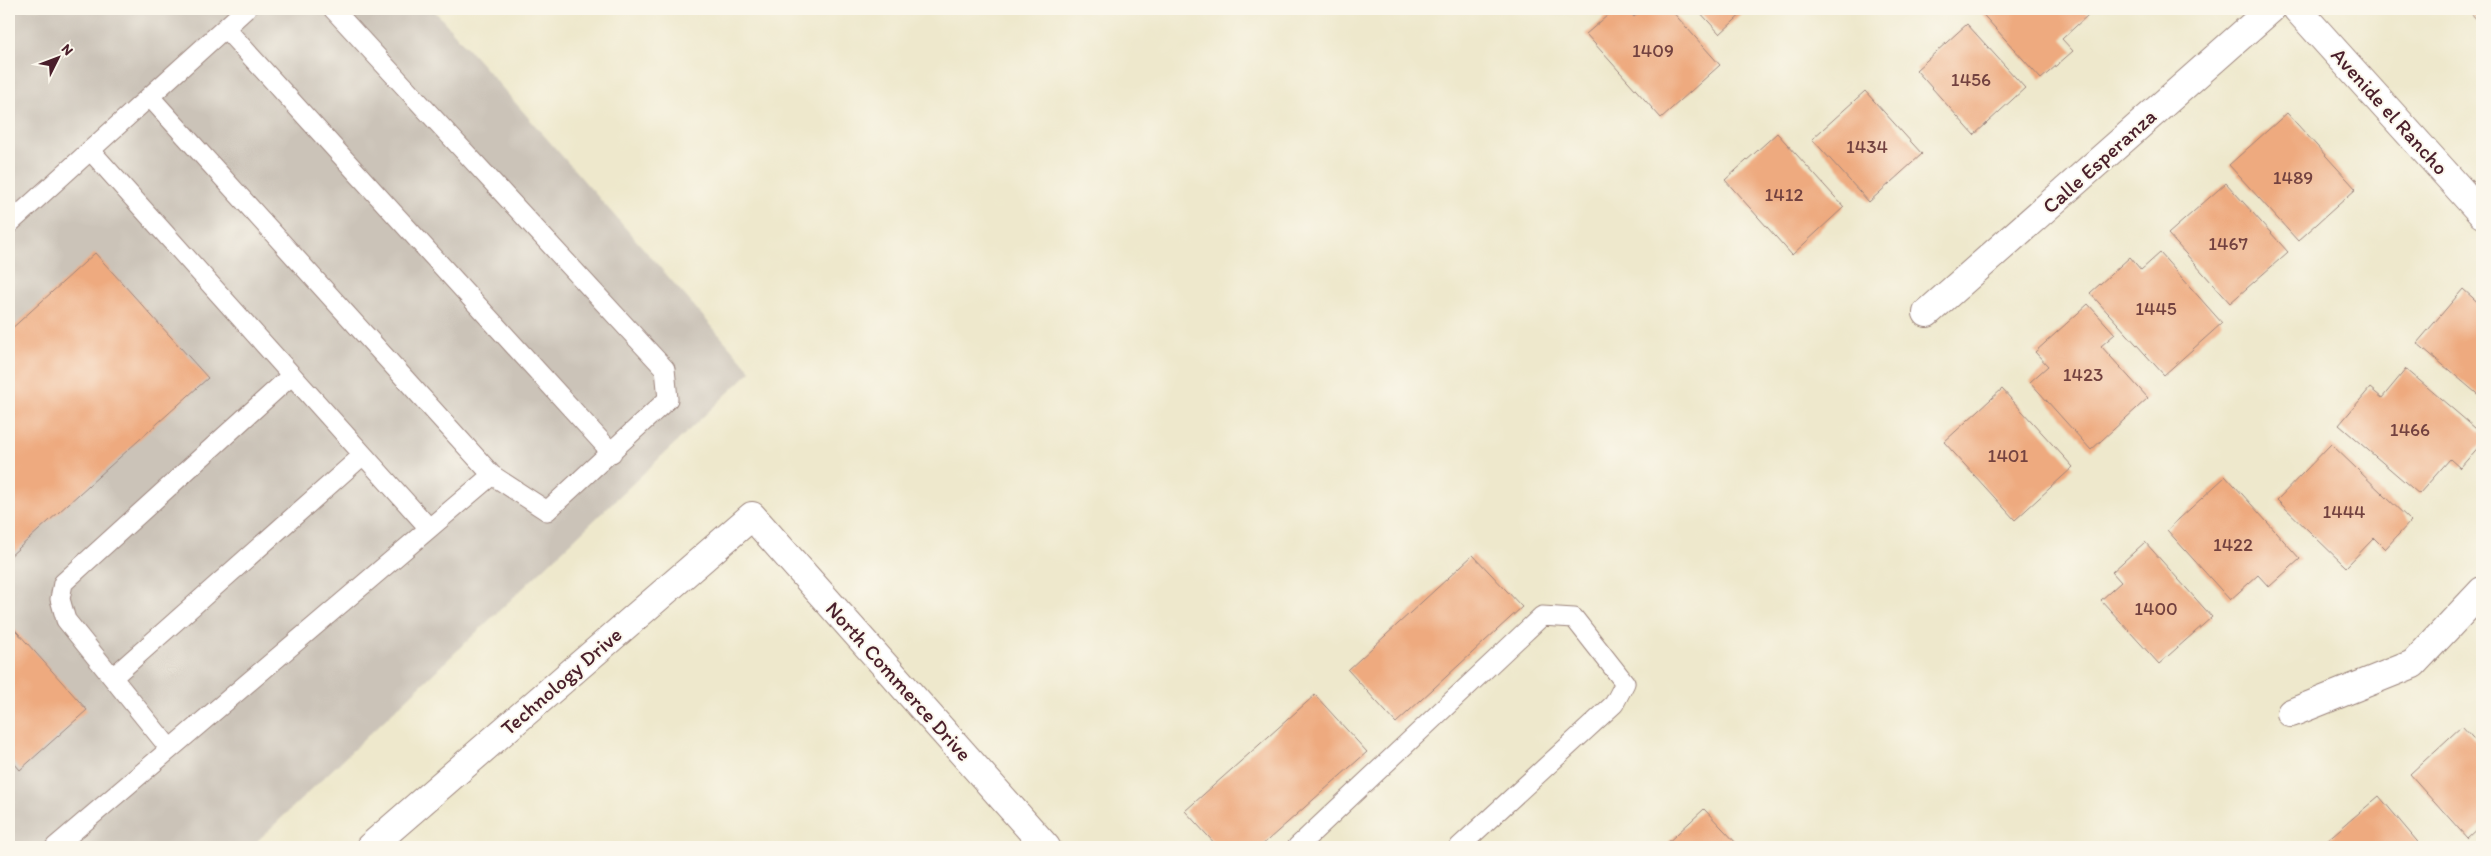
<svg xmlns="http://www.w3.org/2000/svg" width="2491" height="856" font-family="Itim,sans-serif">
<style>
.industrial{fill:#cbc3b8}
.building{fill:#eeaa7f}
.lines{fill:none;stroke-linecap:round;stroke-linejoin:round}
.lane-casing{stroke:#9c847c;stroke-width:21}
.street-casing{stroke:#9c847c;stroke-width:30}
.lane{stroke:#fff;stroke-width:19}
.street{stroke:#fff;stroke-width:28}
.labels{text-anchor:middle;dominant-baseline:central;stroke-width:4;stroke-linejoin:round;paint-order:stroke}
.number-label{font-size:19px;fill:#734240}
.street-label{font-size:21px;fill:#4a1f2b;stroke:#fbf7ec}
</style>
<rect width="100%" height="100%" fill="#fbf7ec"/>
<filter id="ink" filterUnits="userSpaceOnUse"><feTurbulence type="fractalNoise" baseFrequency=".02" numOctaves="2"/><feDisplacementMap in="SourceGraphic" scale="10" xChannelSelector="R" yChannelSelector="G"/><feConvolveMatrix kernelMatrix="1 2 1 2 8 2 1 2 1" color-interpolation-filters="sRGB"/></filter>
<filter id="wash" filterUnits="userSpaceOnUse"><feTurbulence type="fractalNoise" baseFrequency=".0096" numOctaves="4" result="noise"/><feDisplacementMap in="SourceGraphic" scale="20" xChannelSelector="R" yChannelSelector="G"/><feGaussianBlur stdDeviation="1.12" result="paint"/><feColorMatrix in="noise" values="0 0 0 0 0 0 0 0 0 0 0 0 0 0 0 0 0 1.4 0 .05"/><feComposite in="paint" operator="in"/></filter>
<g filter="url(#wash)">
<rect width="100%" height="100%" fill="#eee8cc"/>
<path class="industrial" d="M 9,9 L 433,9 L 751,371 L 251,847 L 9,847 Z"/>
<g id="blocks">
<path class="building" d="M 1615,9 L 1627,9 L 1634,17 L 1643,9 L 1670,9 L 1720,65 L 1661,118 L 1586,34 Z
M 1697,9 L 1747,9 L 1720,34 Z
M 1978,9 L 2082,9 L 2088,15 L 2062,39 L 2073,51 L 2041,79 Z
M 2467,9 L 2482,9 L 2482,25 Z
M 1967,24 L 2025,88 L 1974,135 L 1916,70 Z
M 1865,91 L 1922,154 L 1869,202 L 1812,139 Z
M 2287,113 L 2356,189 L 2298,241 L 2229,165 Z
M 1777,133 L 1844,207 L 1792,255 L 1725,180 Z
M 2226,183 L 2288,252 L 2230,303 L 2168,234 Z
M 95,253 L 208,378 L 9,557 L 9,331 Z
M 2160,253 L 2222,323 L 2164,375 L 2090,293 L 2130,257 L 2141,270 Z
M 2463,289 L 2482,306 L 2482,398 L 2417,343 Z
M 2088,304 L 2115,334 L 2101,346 L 2148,398 L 2091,450 L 2030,382 L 2048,366 L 2035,352 Z
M 2406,369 L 2482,434 L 2482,443 L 2460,468 L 2450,459 L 2419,494 L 2339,425 L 2370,388 L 2382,398 Z
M 2002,389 L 2073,467 L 2015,520 L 1944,442 Z
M 2331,444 L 2411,521 L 2385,549 L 2374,538 L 2346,567 L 2277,500 Z
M 2226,476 L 2300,559 L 2269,587 L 2258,575 L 2230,600 L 2167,530 Z
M 2145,542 L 2212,617 L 2159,664 L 2101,600 L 2121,582 L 2112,572 Z
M 1473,555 L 1522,607 L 1396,723 L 1348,670 Z
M 9,623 L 87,710 L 20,770 L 9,757 Z
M 1315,695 L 1367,752 L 1260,847 L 1218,847 L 1185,811 Z
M 2462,726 L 2482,748 L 2482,824 L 2467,838 L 2410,774 Z
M 2379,796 L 2422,847 L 2321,847 L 2320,846 Z
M 1704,809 L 1740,847 L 1663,847 Z"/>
</g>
</g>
<g filter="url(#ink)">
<use href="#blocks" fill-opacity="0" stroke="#9c847c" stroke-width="1"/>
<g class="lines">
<g class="lane-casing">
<path id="lane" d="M 225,28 L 612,453
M 150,97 L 492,475
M 90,150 L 429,528
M 9,224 L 246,9
M 113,677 L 363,455
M 170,749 L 66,620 L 60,599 L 63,583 L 292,375
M 55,847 L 492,475 L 547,511 L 668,399 L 665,369 L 333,9
M 1297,847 L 1542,616 L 1574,618 L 1625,683 L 1614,704 L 1459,847"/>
</g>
<g class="street-casing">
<path id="street" d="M 2297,9 L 2482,214
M 1927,313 L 2271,9
M 2291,713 L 2413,664 L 2482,591
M 370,847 L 752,516 L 1046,847"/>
</g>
<use href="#lane" class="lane"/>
<use href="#street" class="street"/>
</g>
</g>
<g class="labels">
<g class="number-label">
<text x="1653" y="50">1409</text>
<text x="1971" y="79">1456</text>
<text x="1867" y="146">1434</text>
<text x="2293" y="177">1489</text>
<text x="1784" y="194">1412</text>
<text x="2228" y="243">1467</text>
<text x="2156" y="308">1445</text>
<text x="2083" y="374">1423</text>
<text x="2410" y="429">1466</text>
<text x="2008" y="455">1401</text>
<text x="2344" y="511">1444</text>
<text x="2233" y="544">1422</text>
<text x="2156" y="608">1400</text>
</g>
<g class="street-label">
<text transform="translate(2390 111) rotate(48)">Avenide el Rancho</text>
<text transform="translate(2099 161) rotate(-42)">Calle Esperanza</text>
<text transform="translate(561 681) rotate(-41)">Technology Drive</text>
<text transform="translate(899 681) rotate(48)">North Commerce Drive</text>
</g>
</g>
<rect width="2491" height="856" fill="none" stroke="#fbf7ec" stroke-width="30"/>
<g transform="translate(58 58) rotate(48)" stroke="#fbf7ec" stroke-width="4" paint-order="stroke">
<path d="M0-4L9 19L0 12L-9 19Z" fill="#4a1f2b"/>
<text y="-8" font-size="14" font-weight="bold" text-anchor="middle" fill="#4a1f2b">N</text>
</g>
</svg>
